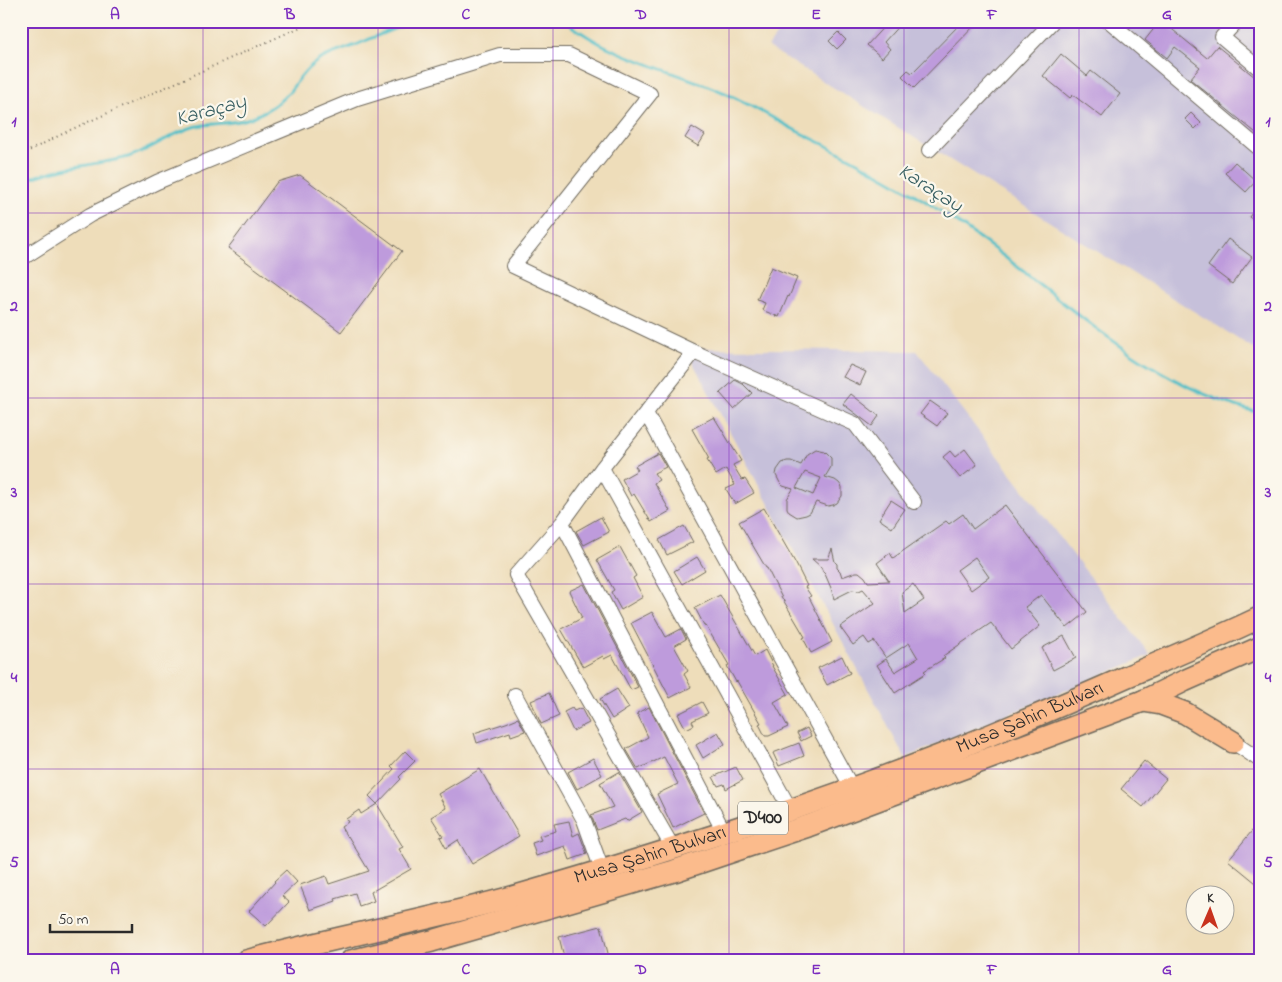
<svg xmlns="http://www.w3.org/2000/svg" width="1282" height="982" font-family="'Indie Flower',sans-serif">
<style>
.industrial{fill:#c6c0da}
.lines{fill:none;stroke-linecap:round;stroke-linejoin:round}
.stream{stroke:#51bfc8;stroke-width:3}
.building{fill:#be9bdc;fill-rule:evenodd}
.minor-casing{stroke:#6f695d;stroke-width:16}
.highway-casing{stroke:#6f695d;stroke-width:24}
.path{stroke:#6f695d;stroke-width:2;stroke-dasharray:1 4;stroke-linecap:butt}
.minor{stroke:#fff;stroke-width:14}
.highway{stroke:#fbbb8c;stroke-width:21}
.grid{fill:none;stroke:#7b2cbf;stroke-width:1;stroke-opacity:0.55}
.labels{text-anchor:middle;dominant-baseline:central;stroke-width:4.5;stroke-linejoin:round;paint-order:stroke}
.shield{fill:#fbf7ec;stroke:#696865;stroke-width:1}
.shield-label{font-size:19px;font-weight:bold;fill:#2b2b2b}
.street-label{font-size:20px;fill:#2b2b2b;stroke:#fbf7ec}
.water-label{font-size:21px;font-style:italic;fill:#385f62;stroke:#fbf7ec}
.neatline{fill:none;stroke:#7b2cbf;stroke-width:2}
.grid-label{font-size:16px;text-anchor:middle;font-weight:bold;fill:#7b2cbf}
</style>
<rect width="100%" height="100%" fill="#fbf7ec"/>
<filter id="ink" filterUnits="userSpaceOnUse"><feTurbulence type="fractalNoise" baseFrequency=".02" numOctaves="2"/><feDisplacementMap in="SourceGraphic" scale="10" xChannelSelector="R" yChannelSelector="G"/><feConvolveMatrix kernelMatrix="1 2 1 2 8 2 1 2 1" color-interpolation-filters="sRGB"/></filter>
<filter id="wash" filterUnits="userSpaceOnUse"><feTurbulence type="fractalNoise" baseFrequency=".0096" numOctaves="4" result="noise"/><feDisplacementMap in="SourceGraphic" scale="20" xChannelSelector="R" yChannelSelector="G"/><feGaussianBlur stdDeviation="1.12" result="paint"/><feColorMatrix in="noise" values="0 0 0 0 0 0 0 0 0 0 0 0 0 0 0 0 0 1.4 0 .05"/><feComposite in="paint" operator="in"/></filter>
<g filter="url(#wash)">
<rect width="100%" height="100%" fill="#eeddba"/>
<path class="industrial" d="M 787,21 L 1261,21 L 1261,353 L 768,47 Z
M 685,348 L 917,351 L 1150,655 L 905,758 Z"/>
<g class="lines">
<path class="stream" d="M 563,21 C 577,29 590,39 605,46 C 644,65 686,76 725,93 C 749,104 771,117 793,129 C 806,136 820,142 833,149 C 858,162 883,176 907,190 C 943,211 977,236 1010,261 C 1086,320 1164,391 1261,413
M 21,182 C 42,173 65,168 87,165 C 101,162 115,161 128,157 C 151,150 170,134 193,127 C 213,122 234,125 253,117 C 267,111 280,103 290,91 C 297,82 302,73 312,65 C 324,55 341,51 356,45 C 376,36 395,28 416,21"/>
</g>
<g id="blocks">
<path class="building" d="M 889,21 L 903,21 L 884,42 L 890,49 L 882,58 L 867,45 Z
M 963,21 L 979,21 L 914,88 L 902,76 L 908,70 L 912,73 Z
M 1160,21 L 1162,21 L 1207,58 L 1217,46 L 1261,82 L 1261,137 L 1190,79 L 1200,67 L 1175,47 L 1167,58 L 1145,40 Z
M 838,32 L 846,40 L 837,49 L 829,41 Z
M 1061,54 L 1087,76 L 1091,71 L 1120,94 L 1102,117 L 1073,95 L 1070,98 L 1043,76 Z
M 1191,113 L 1201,123 L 1195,129 L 1185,119 Z
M 692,127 L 705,135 L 698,146 L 685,138 Z
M 1235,162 L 1256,181 L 1246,192 L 1225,173 Z
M 300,175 L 402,251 L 341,332 L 228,248 L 277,182 Z
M 1261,201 L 1261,226 L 1249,217 Z
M 1228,239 L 1252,257 L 1232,284 L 1208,266 Z
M 771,267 L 797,278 L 789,297 L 788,296 L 779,317 L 762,310 L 765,303 L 757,300 Z
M 850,365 L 866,372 L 860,385 L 843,377 Z
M 735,380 L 743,384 L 752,393 L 734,409 L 720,393 Z
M 851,394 L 879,416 L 872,426 L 843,404 Z
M 930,401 L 947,413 L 937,426 L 920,414 Z
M 714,417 L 741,461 L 733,465 L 742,480 L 745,479 L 754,493 L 735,504 L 726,489 L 735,485 L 726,469 L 716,475 L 707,460 L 709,459 L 692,429 Z
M 815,449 L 824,451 L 831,458 L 831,467 L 825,477 L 835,480 L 839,483 L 842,487 L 842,496 L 837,503 L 833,505 L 828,506 L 816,502 L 810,513 L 806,515 L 797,517 L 789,512 L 787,508 L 787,499 L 793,489 L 783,486 L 780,483 L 776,475 L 777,470 L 782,463 L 787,461 L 791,461 L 801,465 L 807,454 ZM 805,472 L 821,478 L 813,495 L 796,488 Z
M 965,449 L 977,465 L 960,478 L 943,457 L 950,451 L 955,457 Z
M 658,453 L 666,467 L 654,473 L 659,480 L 654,483 L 670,511 L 651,522 L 634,494 L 631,496 L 622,479 L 638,470 L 635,466 Z
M 891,500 L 905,509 L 892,528 L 879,519 Z
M 1005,505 L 1087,612 L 1067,628 L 1041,595 L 1025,607 L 1040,626 L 1011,649 L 991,623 L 943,656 L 945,658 L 924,671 L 926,673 L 895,693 L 877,665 L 886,659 L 895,672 L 918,658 L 909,643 L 886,658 L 874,641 L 869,644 L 864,637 L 853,645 L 840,627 L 875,603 L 863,589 L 859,591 L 852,590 L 834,599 L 831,588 L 825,574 L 823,572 L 821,567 L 812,559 L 828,559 L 832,549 L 835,562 L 837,564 L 837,568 L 840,571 L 842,577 L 856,572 L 859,572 L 865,577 L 868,582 L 889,581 L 877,563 L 890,553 L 893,558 L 946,521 L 949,524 L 963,514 L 973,529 ZM 975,557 L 989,577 L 971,590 L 957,570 ZM 913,584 L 924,600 L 905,613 L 902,592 Z
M 764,508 L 796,564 L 807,586 L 805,587 L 811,596 L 809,597 L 832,642 L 811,653 L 803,638 L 805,637 L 782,598 L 767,568 L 766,568 L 739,522 Z
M 601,517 L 609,532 L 584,545 L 576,531 Z
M 684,526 L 693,542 L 667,555 L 659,540 Z
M 620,547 L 636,576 L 633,578 L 643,597 L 621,610 L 611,592 L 614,590 L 597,560 Z
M 697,557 L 705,570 L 682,584 L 674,571 Z
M 584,584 L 638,687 L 631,690 L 612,655 L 604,659 L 603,656 L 583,667 L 561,629 L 582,618 L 569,591 Z
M 720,595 L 755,656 L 765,650 L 773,666 L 772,666 L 788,694 L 774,702 L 788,727 L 769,736 L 765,736 L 759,724 L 761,723 L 737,681 L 736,682 L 727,666 L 729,665 L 706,626 L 705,627 L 695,608 Z
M 652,612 L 666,637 L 681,629 L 686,639 L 674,646 L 688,671 L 684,674 L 691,687 L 670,698 L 631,623 Z
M 1064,636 L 1076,658 L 1053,670 L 1042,648 Z
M 842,656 L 850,673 L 827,685 L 818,668 Z
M 617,689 L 629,708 L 612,719 L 600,699 Z
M 549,693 L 559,716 L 541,724 L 531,701 Z
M 702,702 L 708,713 L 692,721 L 694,725 L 686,729 L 678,714 Z
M 649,707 L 704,813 L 673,828 L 657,794 L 678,784 L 664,757 L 638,769 L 626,749 L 648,737 L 637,713 Z
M 572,708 L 574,711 L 581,708 L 589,723 L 573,731 L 564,712 Z
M 518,718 L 525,731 L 511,736 L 510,732 L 477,743 L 474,733 L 506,723 Z
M 807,728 L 811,736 L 801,741 L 797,733 Z
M 718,732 L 725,744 L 703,758 L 696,745 Z
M 799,743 L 804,756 L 779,766 L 773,753 Z
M 405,751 L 415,761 L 399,777 L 401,779 L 377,804 L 369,796 L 394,769 L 391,766 Z
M 593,758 L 602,775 L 577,789 L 568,772 Z
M 1144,761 L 1166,779 L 1143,807 L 1121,789 Z
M 736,767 L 743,780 L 726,789 L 724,784 L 718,786 L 713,777 Z
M 480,769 L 519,836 L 472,864 L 458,840 L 446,848 L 440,837 L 443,836 L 431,817 L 446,808 L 438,794 Z
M 619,772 L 642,812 L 627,821 L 625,819 L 597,830 L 591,815 L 613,807 L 600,783 Z
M 377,804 L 403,847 L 399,849 L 411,869 L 371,892 L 374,901 L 359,906 L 355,893 L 335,899 L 336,901 L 310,910 L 300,885 L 326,876 L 329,884 L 369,871 L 348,836 L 347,837 L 341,827 L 348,822 L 346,819 L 359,810 L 361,814 Z
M 1261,820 L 1261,887 L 1228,860 Z
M 569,821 L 573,836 L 579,833 L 587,854 L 570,860 L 565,846 L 536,856 L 532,843 L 541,840 L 539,836 L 556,831 L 554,824 Z
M 286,870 L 297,882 L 282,896 L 289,902 L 266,926 L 249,911 L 275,882 L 274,881 Z
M 601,926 L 610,961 L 565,961 L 559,937 Z"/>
</g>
</g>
<g filter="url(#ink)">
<use href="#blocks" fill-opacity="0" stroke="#6f695d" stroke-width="1"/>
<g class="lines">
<g class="minor-casing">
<path id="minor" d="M 1109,21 L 1261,150
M 1237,21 L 1222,37 L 1261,70
M 929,150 L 1053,21
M 21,259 L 90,215 L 157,182 L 357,99 L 500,55 L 569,55 L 650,94 L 513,266 L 694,352 L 855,424 L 914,502
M 646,413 L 852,788
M 602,468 L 790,809
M 562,523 L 724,832
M 515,695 L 584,820 L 602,870
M 1233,742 L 1261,761
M 673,848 L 516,575 L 562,523 L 602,468 L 694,352"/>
</g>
<g class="highway-casing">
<g id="highway">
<path d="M 1143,701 L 1161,704 L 1185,713 L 1233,742"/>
<path id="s1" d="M 246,961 C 336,937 429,920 519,895 C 662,854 805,808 944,754 C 1006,729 1067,703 1128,676 C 1172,657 1217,638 1261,617"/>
<path d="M 351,961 L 432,941 L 674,871 L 808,826 L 1143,701 L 1184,681 L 1261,647"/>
</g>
</g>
<path class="path" d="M 21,155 L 70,130 L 314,21"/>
<use href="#minor" class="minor"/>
<use href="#highway" class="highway"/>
</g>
</g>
<path class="grid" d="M 203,21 L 203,961M 378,21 L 378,961M 553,21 L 553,961M 729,21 L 729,961M 904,21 L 904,961M 1079,21 L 1079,961M 21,213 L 1261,213M 21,398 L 1261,398M 21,584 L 1261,584M 21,769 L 1261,769"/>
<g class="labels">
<rect class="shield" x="738" y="801.5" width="50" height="33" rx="4"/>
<g class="shield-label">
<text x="763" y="818">D400</text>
</g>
<g class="street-label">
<text stroke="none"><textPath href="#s1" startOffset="822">Musa Şahin Bulvarı</textPath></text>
<text stroke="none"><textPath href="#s1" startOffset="418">Musa Şahin Bulvarı</textPath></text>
</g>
<g class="water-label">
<text transform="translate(211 111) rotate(-15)">Karaçay</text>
<text transform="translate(930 189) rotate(33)">Karaçay</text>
</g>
</g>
<rect width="1282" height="982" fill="none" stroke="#fbf7ec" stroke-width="55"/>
<g transform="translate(1210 910) rotate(2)"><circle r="24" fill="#fbf7ec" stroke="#a8a59f"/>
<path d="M0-4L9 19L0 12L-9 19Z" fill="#c8321e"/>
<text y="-8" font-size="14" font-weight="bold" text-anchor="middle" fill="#2b2b2b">K</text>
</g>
<path d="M50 924v8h82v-8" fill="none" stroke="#2b2b2b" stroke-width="2.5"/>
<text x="58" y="924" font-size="15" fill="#2b2b2b" stroke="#fbf7ec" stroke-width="4" paint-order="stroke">50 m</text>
<rect x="28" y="28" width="1226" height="926" class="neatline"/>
<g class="grid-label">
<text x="115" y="19">A</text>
<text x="290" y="19">B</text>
<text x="466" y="19">C</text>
<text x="641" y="19">D</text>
<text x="816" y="19">E</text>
<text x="992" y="19">F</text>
<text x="1167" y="19">G</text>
<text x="14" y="126">1</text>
<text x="1268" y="126">1</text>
<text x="14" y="311">2</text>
<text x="1268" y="311">2</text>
<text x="14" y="497">3</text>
<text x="1268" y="497">3</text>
<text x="14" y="682">4</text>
<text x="1268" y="682">4</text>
<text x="14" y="867">5</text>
<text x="1268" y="867">5</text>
<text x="115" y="974">A</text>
<text x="290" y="974">B</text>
<text x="466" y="974">C</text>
<text x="641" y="974">D</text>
<text x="816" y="974">E</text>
<text x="992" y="974">F</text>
<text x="1167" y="974">G</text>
</g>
</svg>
